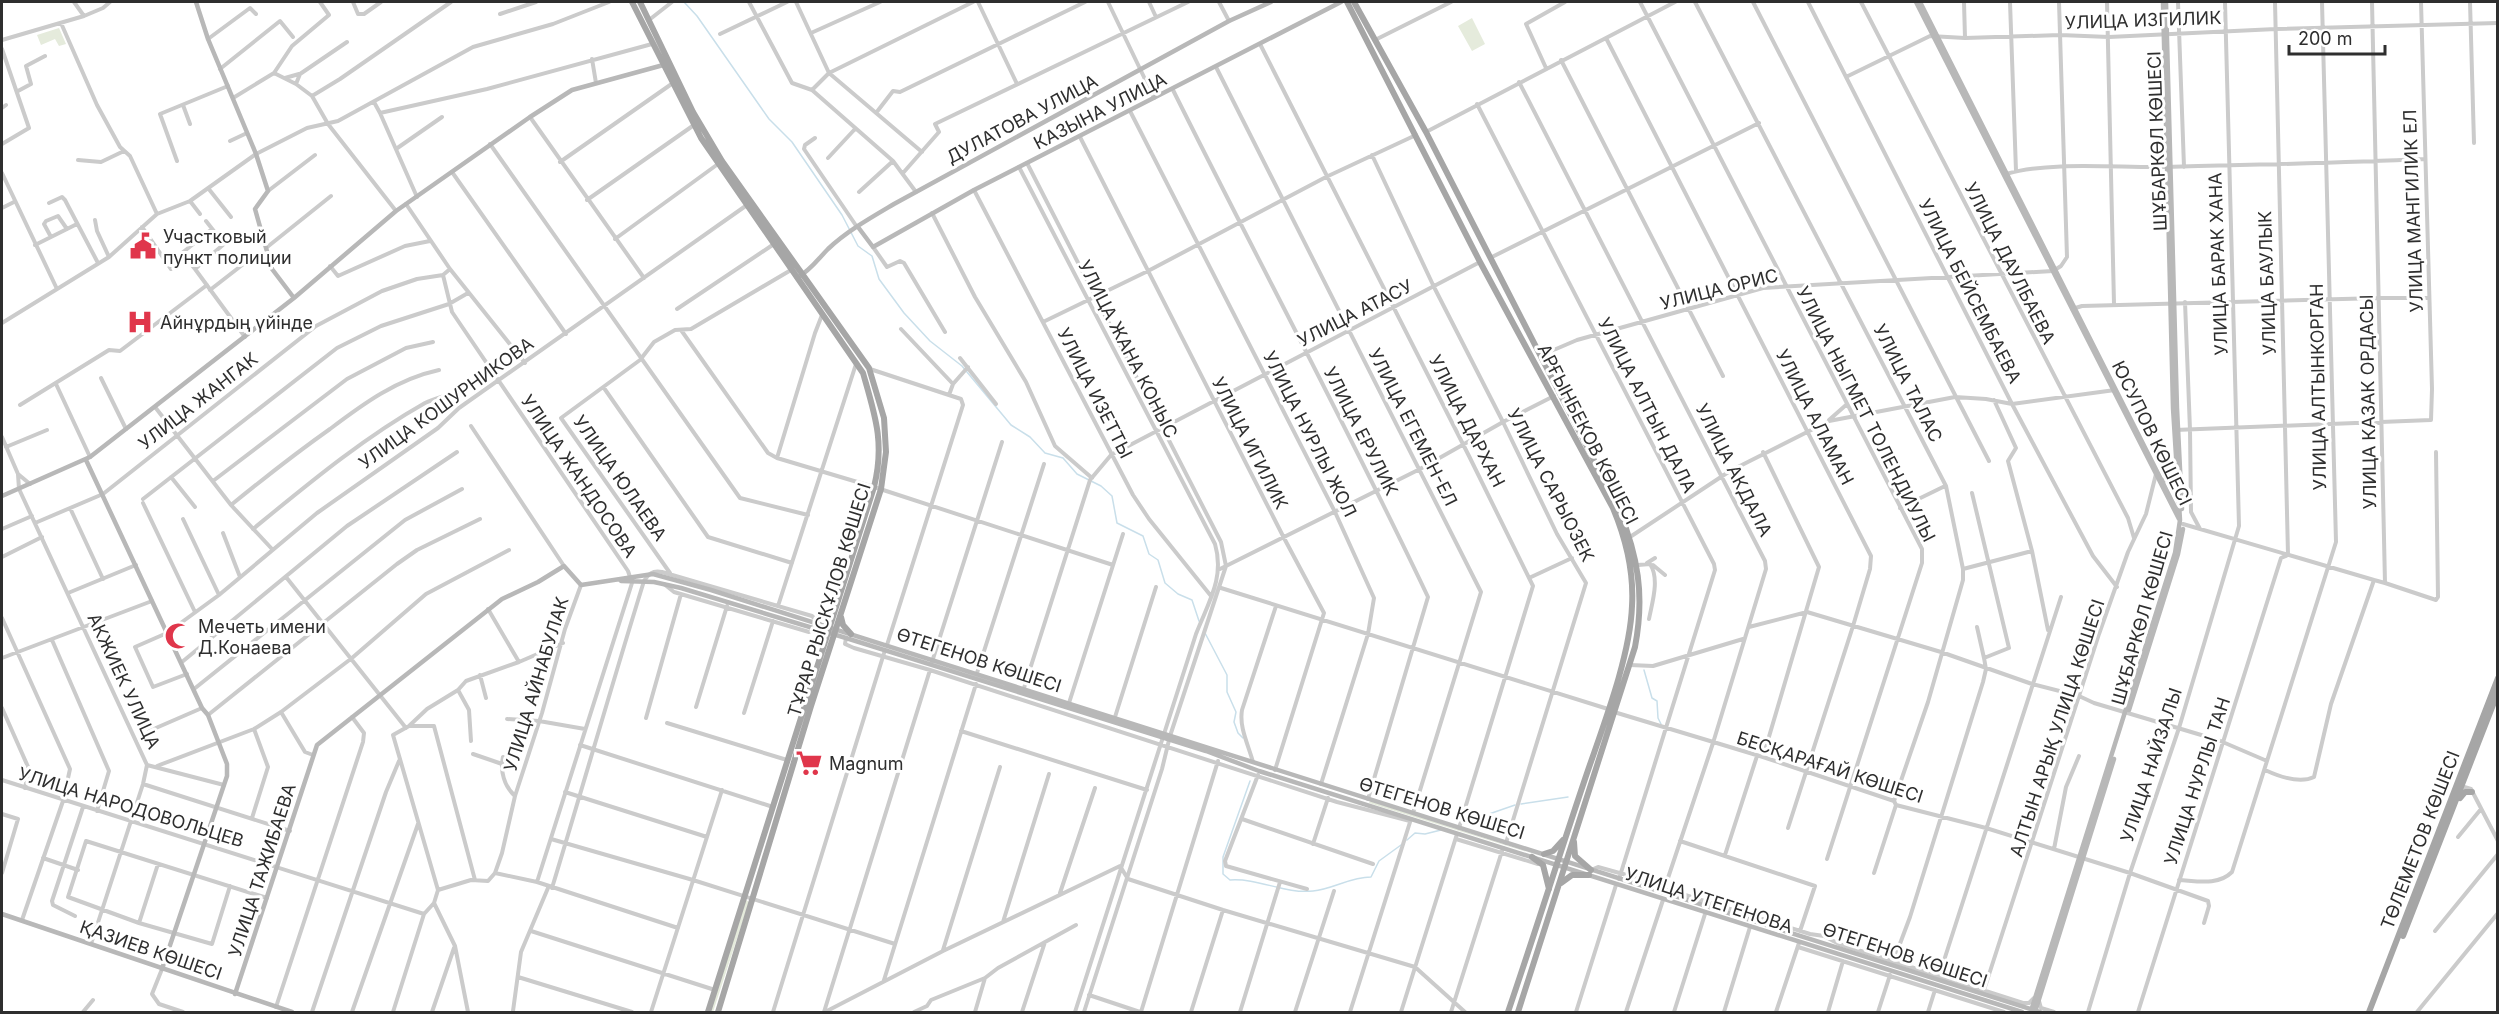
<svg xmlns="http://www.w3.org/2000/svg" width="2499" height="1014" font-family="Inter,sans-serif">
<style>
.green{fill:#e5ebdc}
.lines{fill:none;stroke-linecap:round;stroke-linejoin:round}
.stream{stroke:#c9dfea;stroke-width:1.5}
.street{stroke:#cbcbcb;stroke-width:4}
.secondary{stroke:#b8b8b8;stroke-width:4.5}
.primary{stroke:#a6a6a6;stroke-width:6}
.labels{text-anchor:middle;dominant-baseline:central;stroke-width:6;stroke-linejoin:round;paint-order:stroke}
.street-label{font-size:18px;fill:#2e2e2e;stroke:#fff}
.poi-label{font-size:18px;fill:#2e2e2e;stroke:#fff;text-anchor:start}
</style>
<rect width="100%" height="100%" fill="#fff"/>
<path class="green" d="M 1472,18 L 1485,44 L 1472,51 L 1458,26 Z
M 59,28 L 66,44 L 59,46 L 55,39 L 41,45 L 37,35 Z
M 1370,801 L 1553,860 L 1369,803 Z
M 746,900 L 749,902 L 713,1012 L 710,1012 Z"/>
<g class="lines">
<path class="stream" d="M 684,2 L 697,16 L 769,119 L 792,142 L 842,215 L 858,246 L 872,256 L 879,279 L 904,313 L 930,341 L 962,366 L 1011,425 L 1030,437 L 1045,453 L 1063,458 L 1077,474 L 1101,486 L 1112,496 L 1117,523 L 1143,536 L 1149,554 L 1158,560 L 1165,583 L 1178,594 L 1192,600 L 1199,621
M 1205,633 L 1227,675 L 1227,692 L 1236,712 L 1234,722 L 1238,733 L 1243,738
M 1644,670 L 1652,698 L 1657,701 L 1658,718 L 1661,724
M 1250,781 L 1223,857 L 1223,874 L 1230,880 C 1259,878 1284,894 1313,891 C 1333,889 1350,877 1371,877 L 1379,861 L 1401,845
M 1521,804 L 1568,797
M 1463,823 L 1515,805
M 1407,840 L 1415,833 L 1425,834 L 1441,830"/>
<path class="street" d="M 353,2 L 358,14 L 364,14 L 381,2
M 749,2 L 792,83 L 812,90 L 893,161 L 916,192
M 796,2 L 829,73 L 922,152
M 978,2 L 1017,84
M 1108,2 L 1154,98
M 1149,2 L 1156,17
M 1219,2 L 1229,21
M 1640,2 L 1922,549 L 1922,563 L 1827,859
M 1695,2 L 1946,486 L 1963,569 L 1963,580 L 1928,702 L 1894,801
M 1753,2 L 1989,461
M 1808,2 L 2012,404 L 2093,556 L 2117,587
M 1861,2 L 2128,518 L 2134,538
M 1964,2 L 1965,38
M 2010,2 L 2016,171
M 2107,2 L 2114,304
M 2178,2 L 2184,167
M 2470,2 L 2474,143
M 500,14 L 536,2
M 84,16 L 103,8 L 110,2
M 649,20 L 672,2
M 61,23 L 97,105 L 120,147 L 130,156 L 157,214
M 811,33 L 880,2
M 720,34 L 787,2
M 1606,38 L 1871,556 L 1870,569 L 1853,626 L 1788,828
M 208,39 L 250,8 L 256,14
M 2,40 L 84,16 L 74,2
M 1375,40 L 1451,2
M 1260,44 L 1469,456 L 1533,586 L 1459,828
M 2,49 L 29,128 L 2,144
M 592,59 L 596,83
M 1561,60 L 1723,376
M 1216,67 L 1481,592 L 1413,813
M 1546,68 L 1526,24 L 1565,2
M 220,69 L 280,21 L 293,37
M 274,73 L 292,46 L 329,15 L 320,2
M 1846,77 L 1930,36 L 1965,38 L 2060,35 L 2109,37 L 2276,29 L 2498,23
M 285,78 L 299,74
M 1519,82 L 1765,561 L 1766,569 L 1713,743 L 1663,893
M 296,84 L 300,74 L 347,42
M 812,90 L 829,73 L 973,2
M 1173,90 C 1257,259 1347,426 1428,597 L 1368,799
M 18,91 L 31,84 L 26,66 L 45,56
M 312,96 L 340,79 L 451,2
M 233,98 L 274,73 L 296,84 L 312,96 L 328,124 L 396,211
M 374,102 L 380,113
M 1477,104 L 1714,564 L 1715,570 L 1619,879
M 183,105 L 190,124
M 2,108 L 6,105
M 1130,111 L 1335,512 L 1374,598 L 1368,634 L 1321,784
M 876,113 L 893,91 L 900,92 L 1085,2
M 530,117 L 644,278
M 1426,132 L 1675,2
M 1080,137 L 1284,538 L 1324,613 L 1275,770
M 815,138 L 805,145 L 804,149 L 857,227
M 230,141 L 247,133
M 490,144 L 740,498 L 808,515
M 396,149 L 442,117
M 1372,155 L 1434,287 L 1503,422 L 1557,534 L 1586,583 L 1506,843
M 828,158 L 855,129
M 78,160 L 101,162 L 124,151
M 177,161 L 160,114 L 228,86
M 560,162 L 673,83
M 1027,163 L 1221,542 L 1226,566 L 1170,736 L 1162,769 L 1084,1012
M 1019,167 L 1215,544 C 1225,578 1208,603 1196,634 L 1075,1012
M 452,172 L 566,334
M 2,173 L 57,289
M 903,173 L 939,132 L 935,124 L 1188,2
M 2006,174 C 2050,161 2118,168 2165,167 C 2252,165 2338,163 2425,159
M 208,188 L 231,217
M 974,190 L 1133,495 L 1149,519 L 1211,596
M 268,191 L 315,155
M 859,192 L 893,161
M 417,197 L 380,113 L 487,89 L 652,44
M 587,200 L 694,125
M 190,201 L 200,214
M 49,203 L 62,197 L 65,200 L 98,263
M 406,204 L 450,269 L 525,363
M 2,208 L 14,202
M 932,213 L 975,297 L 1026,382 L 1055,446 L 1092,478
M 95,220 L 97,231 L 109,257
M 206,221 L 224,244 L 195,269 L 245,337
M 142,227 L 171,269
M 51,237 L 44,224 L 46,221 L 58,216 L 67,229
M 615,239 L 718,164
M 35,245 L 77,224
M 873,247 L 887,267 L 900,261 L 904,263 L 945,332
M 266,248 L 331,196
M 1490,258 L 1759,123
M 330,266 L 338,276 L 405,246 L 430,241
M 195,269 L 182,253 L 212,229
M 450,269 L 443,275 L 452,312 L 628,571 L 632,583 L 537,882
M 210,290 L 246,262
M 2185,302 L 2190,430 L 2191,512 L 2200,529
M 677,309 L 774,244
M 2072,309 L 2082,306 L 2380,298 L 2428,298
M 1043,322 L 1148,271 L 1326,177 L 1416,135
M 2,323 L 109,257 L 157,214 L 190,201 L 256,154 L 307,128 L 338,121 L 473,47 L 553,24 L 609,2
M 901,329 L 953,384
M 681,330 L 768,453 L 777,458 L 874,487 L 1113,565
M 1542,355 L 1577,340 L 1763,288 L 2053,271 L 2061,266 L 2067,257 L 2059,2
M 960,358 L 996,404
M 870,369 L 961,399 L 963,405 L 887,645
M 101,378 L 126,429
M 56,384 L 90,457
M 604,388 L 708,537 L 792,563
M 949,395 L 953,384 L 968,367
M 20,405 L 109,350 L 120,351 L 207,285
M 155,407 L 231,505 L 272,549
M 1829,420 L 1846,405
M 471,426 L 564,566
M 2175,430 L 2431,420 L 2432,389 L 2421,2
M 2,437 L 18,474 L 19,489 L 147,765 L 143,784 L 91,944
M 6,447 L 47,430
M 777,458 L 815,333 L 822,315
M 18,474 L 30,484
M 171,477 L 195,507
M 213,481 L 347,379 L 406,348 L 433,342
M 143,499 L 337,348 L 381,326 L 449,304 L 468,293
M 143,503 L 195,612
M 231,505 C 263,479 296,453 330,429 C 363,404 397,379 439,370
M 70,508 L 103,579
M 1900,508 L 1945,486
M 183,519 L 219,595
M 35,523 L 103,494 L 316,326 L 382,291 L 417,279 L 443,275
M 2183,524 L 2374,580
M 2,529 L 32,516
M 253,529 C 308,484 363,438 425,403 C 435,398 446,396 455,392
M 223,533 L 240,577
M 1630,537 L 1730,471 L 1829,421 L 1955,397 L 1986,399 L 2012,404 L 2115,390
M 2032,551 L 2048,630
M 2,557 L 42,537
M 1647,563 L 1655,558
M 1638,565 L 1650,564 C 1660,579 1652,603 1649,619
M 1653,565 L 1665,575
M 1220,569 L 1420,469 L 1503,422 L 1554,396
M 1963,569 L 2032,551 L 2008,461 L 2016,448 L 1994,400
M 670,573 L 561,418 L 640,360 L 654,342 L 675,330 L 691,329 L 791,270
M 286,577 L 406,728
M 1529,578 L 1572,558
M 2385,583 L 2436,600 L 2438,597 L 2436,452
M 664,584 L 674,592 L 809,632 L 816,629
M 1221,588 L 1608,709
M 68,593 L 136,565
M 778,606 L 856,364
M 488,609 L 519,662
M 2,618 L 70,769 L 63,801 L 22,920
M 1749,627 L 1807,612 L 1941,652 L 2032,684 L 2079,696 L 2094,703 L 2218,740 L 2267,761
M 1977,627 L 1984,658
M 846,638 L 845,644 L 854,648 L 930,670 L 1337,802 L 1410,821
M 52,640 L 109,771 L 97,811
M 2,658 L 152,601
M 182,662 L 347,526 L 457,452
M 932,662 L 1002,442
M 1630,665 L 1653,666 L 1743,639
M 977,673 L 1044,464
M 187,674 L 153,687 L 135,647 L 167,633 L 219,595 L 317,513 L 438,428 L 459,408 L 747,205
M 480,675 L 486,698
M 1024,688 L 1090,480 L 1111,455 L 1480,262
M 194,689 L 405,520 L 462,489
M 458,690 L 469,710 L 471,741
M 1069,703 L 1123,534
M 696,707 L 727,606
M 2,708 L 29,769 L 25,788
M 281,712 L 305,752 L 313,755
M 1614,712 L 1763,757 L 1894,801 L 1896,805 L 1986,828 L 2130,873 L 2208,901 L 2209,906 L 2204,923
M 744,713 L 773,621
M 208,715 L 397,564 L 417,550 L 480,519
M 1115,717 L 1156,587
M 646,718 L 681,594
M 507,719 L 539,721 L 585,729
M 667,723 L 787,760
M 409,726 L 434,726 L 475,880
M 149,731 L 202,708
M 961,731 L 1147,790
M 580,745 L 773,807
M 473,754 L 502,764
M 503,757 C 500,771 504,786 515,796
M 1763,757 L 1819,567 L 1763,452
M 1253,762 C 1248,744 1239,727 1242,710 L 1276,606
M 147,765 L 224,785
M 157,766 L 254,729 L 281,712 L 352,658 L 426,594 L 509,550
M 2265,770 C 2278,776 2300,784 2314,777 L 2331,704 L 2374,580 L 2385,583 L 2372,2
M 1258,775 L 1225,861 L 1226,866 L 1307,889
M 2,780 L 424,914
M 143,784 L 290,831
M 2461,786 L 2471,789 L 2498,841
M 565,792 L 707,837
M 2,814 L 18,819 L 2,873
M 252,818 L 268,767 L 254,729
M 1242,819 L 1373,864
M 2458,837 L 2481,809
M 551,839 L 693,880 L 895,944
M 1456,839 L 1538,864
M 1680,841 L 1815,886 L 1800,931
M 1313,844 L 1328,798
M 2054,849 L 2066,787 L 2079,756
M 1725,855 L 1757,756
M 43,858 L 78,870
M 1591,870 L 1598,867 L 1641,879 L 1650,884 L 1810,934 L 1824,936 L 1839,944 L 2023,1003 L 2029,1003 L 2034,998
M 495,873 L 502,853 L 515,796 L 542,713 L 565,629 L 581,585
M 1874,873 L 1896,805
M 2179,880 C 2197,881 2218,886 2232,872 L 2336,542 L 2322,2
M 230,886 L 212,944 L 139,923 L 68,897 L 86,841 L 267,898
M 552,888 C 583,786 612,684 644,581 C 649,574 652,570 662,572 L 812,616 L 820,624
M 438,890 L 471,880 L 488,881 L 495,873 L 537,882 L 678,928
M 1060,893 L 1095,788
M 75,916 L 53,905 L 52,901 L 83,807
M 1003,922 L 1049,774
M 139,923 L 158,864
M 531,931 L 715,990
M 2435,931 L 2498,854
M 1798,947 L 2004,1012
M 943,950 L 1000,767
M 1892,965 L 1910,917 L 1983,682 L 1986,669 L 1984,658 L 2009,648 L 1972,493
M 162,969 L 152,994 L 159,1004 L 183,1012
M 1939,976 L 2061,597
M 518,977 L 632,1012
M 884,980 L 976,684
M 1984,990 L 2099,634 L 2128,552 L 2146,514 L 2156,474
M 1089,995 L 1140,1012
M 2039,1001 L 2041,1008 L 2054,1012
M 276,1007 L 363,742 L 364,733 L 352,717
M 513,1011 L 521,952 L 548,888
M 83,1012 L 93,1000
M 312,1012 L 386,792 L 399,761
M 352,1012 L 418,824
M 393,1012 L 424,914 L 434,903
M 432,1012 L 454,948
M 468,1012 L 455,946 L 434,903 L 438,890 L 393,735 L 409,726 L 427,709 L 458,690 L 466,681 L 519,662 L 563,643
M 651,1012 L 722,790
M 773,1012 L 885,650
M 824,1012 L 930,670
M 825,1012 L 943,951 L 1120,866 L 1128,879 L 1223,910 L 1415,967 L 1465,1012
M 914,1012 L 927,1006 L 931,1000 L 985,978 L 998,968 L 1076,925
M 975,1012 L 985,978
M 1022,1012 L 1045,942
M 1141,1012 L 1218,761
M 1191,1012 L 1223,910
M 1240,1012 L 1280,882
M 1295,1012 L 1334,891
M 1350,1012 L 1411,819
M 1401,1012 L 1457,834
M 1451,1012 L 1503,848
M 1576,1012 L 1616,885
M 1626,1012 L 1663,900
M 1674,1012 L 1705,914
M 1724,1012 L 1750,927
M 1776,1012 L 1799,943
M 1828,1012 L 1843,961
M 1878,1012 L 1890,975
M 1928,1012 L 1935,990
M 2088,1012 L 2130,873 L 2179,728 L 2239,526 L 2225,2
M 2138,1012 L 2281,558 L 2288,555 L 2275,2
M 2417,1012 L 2498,913"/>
<path class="secondary" d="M 196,2 L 208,39 L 256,154 L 268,191 L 255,209 L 272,269 L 294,298
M 1916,2 L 2179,519
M 1920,2 L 2176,509
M 2166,2 L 2177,408 L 2182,509
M 858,227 L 873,247 L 974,190 L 1341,2
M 797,278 C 812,269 817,260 828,249 C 847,231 872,217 894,204 L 1229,21 L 1271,2
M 86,460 L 202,708 L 208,715 L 227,764 L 227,776 L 162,969
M 2163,480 L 2173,480 L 2176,475
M 2,496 L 90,457 L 294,298 L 396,211 L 530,117 L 572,90 L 667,64
M 621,581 L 654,582 L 681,588 L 846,638 L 1206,751 L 1259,771 L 2022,1012
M 2129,710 L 2178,554 L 2183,529
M 2,914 L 292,1012
M 235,994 L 317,745 L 502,599 L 538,582 L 564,566 L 581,585 L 653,574 L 711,590 L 2040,1012
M 2031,1011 L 2175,553 L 2180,520 L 2173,408 L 2163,2
M 2035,1012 L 2114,759"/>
<path class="primary" d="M 632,2 L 701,138 L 863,373 C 875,415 885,443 874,487 L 708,1012
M 640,2 L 693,112 L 722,161 L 869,368 L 884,418 L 886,452 L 881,489 L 811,706 L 718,1012
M 1347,2 L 1480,262 L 1613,508 C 1626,539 1634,572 1632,606 C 1630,659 1601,731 1584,782 C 1558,859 1534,936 1508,1012
M 1354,2 L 1426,132 L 1618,507 C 1638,556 1645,595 1635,647 L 1518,1012
M 841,617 L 843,625 L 851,634
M 2460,798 L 2465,792 L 2472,792
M 1574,842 L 1575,856 L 1591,870
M 1544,854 L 1553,851 L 1563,840
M 1532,857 L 1543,865 L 1549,889
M 1561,883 L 1572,875 L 1589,875
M 2403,936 L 2498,692
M 2369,1012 L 2498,678"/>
</g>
<defs>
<g id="civic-bare" transform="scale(2.07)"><path d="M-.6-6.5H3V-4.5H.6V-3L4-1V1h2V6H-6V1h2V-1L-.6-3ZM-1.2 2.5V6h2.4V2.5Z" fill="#e0364b" stroke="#fff" stroke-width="2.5" paint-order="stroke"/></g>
<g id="hospital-bare" transform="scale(2.07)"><path d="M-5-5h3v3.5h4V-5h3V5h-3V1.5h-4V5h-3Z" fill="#e0364b" stroke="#fff" stroke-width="2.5" paint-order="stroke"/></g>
<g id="mosque-bare" transform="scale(2.07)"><path d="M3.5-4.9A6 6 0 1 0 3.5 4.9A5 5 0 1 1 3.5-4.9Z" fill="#e0364b" stroke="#fff" stroke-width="2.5" paint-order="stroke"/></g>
<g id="supermarket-bare" transform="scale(2.07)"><path d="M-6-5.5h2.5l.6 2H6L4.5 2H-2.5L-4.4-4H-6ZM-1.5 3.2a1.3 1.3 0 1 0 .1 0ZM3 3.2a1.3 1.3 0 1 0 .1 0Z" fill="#e0364b" stroke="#fff" stroke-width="2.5" paint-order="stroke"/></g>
</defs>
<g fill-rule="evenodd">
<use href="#civic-bare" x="143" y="246"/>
<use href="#hospital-bare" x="140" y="322"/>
<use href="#mosque-bare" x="178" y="636"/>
<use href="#supermarket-bare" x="809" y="763"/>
</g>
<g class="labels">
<g class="street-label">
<text transform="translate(2143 20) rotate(-2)">УЛИЦА ИЗГИЛИК</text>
<text transform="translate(1100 111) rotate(-27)">КАЗЫНА УЛИЦА</text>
<text transform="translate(1022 119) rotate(-28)">ДУЛАТОВА УЛИЦА</text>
<text transform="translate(2157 141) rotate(-92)">ШҰБАРКӨЛ КӨШЕСІ</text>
<text transform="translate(2413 211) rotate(-92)">УЛИЦА МАНГИЛИК ЕЛ</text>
<text transform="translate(2010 263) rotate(63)">УЛИЦА ДАУЛБАЕВА</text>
<text transform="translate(2218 264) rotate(-92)">УЛИЦА БАРАК ХАНА</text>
<text transform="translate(2267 283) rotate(-92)">УЛИЦА БАУЛЫК</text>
<text transform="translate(1719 289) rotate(-14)">УЛИЦА ОРИС</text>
<text transform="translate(1970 291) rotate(63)">УЛИЦА БЕЙСЕМБАЕВА</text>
<text transform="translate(1355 313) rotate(-27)">УЛИЦА АТАСУ</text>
<text transform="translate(1128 349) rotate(63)">УЛИЦА ЖАНА КОНЫС</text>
<text transform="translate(1908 383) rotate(63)">УЛИЦА ТАЛАС</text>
<text transform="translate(2318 387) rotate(-91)">УЛИЦА АЛТЫНКОРГАН</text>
<text transform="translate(1095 393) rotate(63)">УЛИЦА ИЗЕТТЫ</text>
<text transform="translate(198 401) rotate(-38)">УЛИЦА ЖАНГАК</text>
<text transform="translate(2368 402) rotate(-91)">УЛИЦА КАЗАК ОРДАСЫ</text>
<text transform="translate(446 403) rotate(-36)">УЛИЦА КОШУРНИКОВА</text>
<text transform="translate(1647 405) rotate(63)">УЛИЦА АЛТЫН ДАЛА</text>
<text transform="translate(1866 414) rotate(63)">УЛИЦА НЫГМЕТ ТОЛЕНДИУЛЫ</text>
<text transform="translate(1815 417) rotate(63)">УЛИЦА АЛАМАН</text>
<text transform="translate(1467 421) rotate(63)">УЛИЦА ДАРХАН</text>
<text transform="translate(1413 427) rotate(63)">УЛИЦА ЕГЕМЕН-ЕЛ</text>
<text transform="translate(1361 431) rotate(63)">УЛИЦА ЕРУЛИК</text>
<text transform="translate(2152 433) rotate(64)">ЮСУПОВ КӨШЕСІ</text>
<text transform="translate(1310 434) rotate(63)">УЛИЦА НУРЛЫ ЖОЛ</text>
<text transform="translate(1588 434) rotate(63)">АРҒЫНБЕКОВ КӨШЕСІ</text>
<text transform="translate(1250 443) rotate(63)">УЛИЦА ИГИЛИК</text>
<text transform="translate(1734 470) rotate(63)">УЛИЦА АКДАЛА</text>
<text transform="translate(579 476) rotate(56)">УЛИЦА ЖАНДОСОВА</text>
<text transform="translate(620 478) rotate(55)">УЛИЦА ЮЛАЕВА</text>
<text transform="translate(1551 485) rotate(63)">УЛИЦА САРЫОЗЕК</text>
<text transform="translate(829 600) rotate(-73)">ТҰРАР РЫСКҰЛОВ КӨШЕСІ</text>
<text transform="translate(2142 618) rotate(-74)">ШҰБАРКӨЛ КӨШЕСІ</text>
<text transform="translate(979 660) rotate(18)">ӨТЕГЕНОВ КӨШЕСІ</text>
<text transform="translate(124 681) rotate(65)">АКЖИЕК УЛИЦА</text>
<text transform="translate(536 684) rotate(-73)">УЛИЦА АЙНАБУЛАК</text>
<text transform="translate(2057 728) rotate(-72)">АЛТЫН АРЫҚ УЛИЦА КӨШЕСІ</text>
<text transform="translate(2151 765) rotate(-72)">УЛИЦА НАЙЗАЛЫ</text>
<text transform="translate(1830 767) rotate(18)">БЕСҚАРАҒАЙ КӨШЕСІ</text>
<text transform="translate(2197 781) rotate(-72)">УЛИЦА НУРЛЫ ТАН</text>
<text transform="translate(131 807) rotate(17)">УЛИЦА НАРОДОВОЛЬЦЕВ</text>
<text transform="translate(1442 808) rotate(17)">ӨТЕГЕНОВ КӨШЕСІ</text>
<text transform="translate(2420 840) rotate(-69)">ТӨЛЕМЕТОВ КӨШЕСІ</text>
<text transform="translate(262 870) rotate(-72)">УЛИЦА ТАЖИБАЕВА</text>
<text transform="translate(1709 900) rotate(18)">УЛИЦА УТЕГЕНОВА</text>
<text transform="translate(151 950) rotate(19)">ҚАЗИЕВ КӨШЕСІ</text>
<text transform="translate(1905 955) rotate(18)">ӨТЕГЕНОВ КӨШЕСІ</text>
</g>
<g class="poi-label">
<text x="163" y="236">Участковый<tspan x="163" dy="21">пункт полиции</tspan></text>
<text x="160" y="322">Айнұрдың үйінде</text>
<text x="198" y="626">Мечеть имени<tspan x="198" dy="21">Д.Конаева</tspan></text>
<text x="829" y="763">Magnum</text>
</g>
</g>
<rect width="2499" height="1014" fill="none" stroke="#2e2e2e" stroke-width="6"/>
<path d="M2289 45v9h96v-9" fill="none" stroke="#2e2e2e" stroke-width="3"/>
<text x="2298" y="45" font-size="18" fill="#2e2e2e" stroke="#ffffff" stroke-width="4.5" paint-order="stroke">200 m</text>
</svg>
